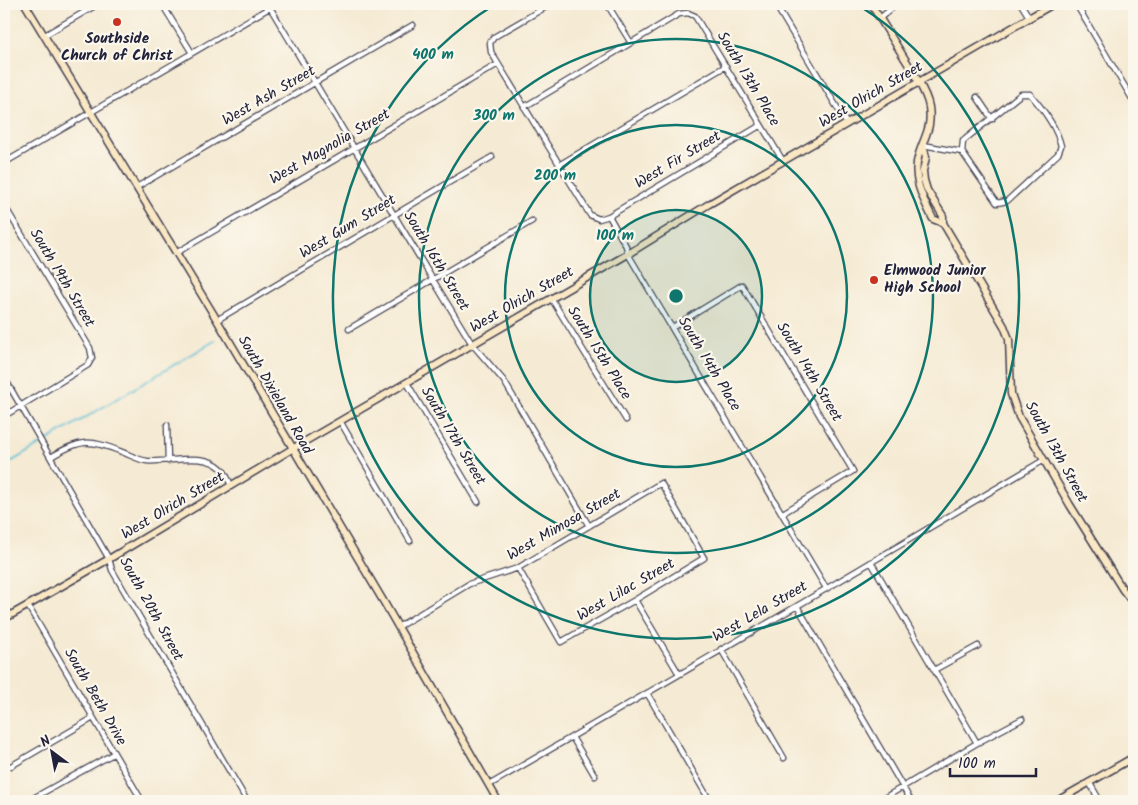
<svg xmlns="http://www.w3.org/2000/svg" width="1138" height="805" font-family="Kalam,sans-serif">
<style>
.lines{fill:none;stroke-linecap:round;stroke-linejoin:round}
.stream{stroke:#59bfd6;stroke-width:2}
.street-casing{stroke:#424052;stroke-width:7}
.secondary-casing{stroke:#424052;stroke-width:9}
.street{stroke:#fff;stroke-width:4.5}
.secondary{stroke:#fae7c3;stroke-width:6}
.ring{fill:none;stroke:#0f766e;stroke-width:2.5}
.poi-dot{fill:#c8321e;stroke:#fbf7ec;stroke-width:2}
.labels{text-anchor:middle;dominant-baseline:central;stroke-width:4.5;stroke-linejoin:round;paint-order:stroke}
.poi-label{font-size:15px;font-weight:bold;fill:#22223b;stroke:#fbf7ec}
.street-label{font-size:15px;fill:#22223b;stroke:#fbf7ec}
.centre{fill:#0f766e;stroke:#fbf7ec;stroke-width:2.5}
.ring-label{font-size:15px;text-anchor:middle;font-weight:bold;fill:#0f766e;stroke:#fbf7ec;stroke-width:4.5;stroke-linejoin:round;paint-order:stroke}
</style>
<rect width="100%" height="100%" fill="#fbf7ec"/>
<filter id="ink" filterUnits="userSpaceOnUse"><feTurbulence type="fractalNoise" baseFrequency=".02" numOctaves="2"/><feDisplacementMap in="SourceGraphic" scale="10" xChannelSelector="R" yChannelSelector="G"/><feConvolveMatrix kernelMatrix="1 2 1 2 8 2 1 2 1" color-interpolation-filters="sRGB"/></filter>
<filter id="wash" filterUnits="userSpaceOnUse"><feTurbulence type="fractalNoise" baseFrequency=".0096" numOctaves="4" result="noise"/><feDisplacementMap in="SourceGraphic" scale="20" xChannelSelector="R" yChannelSelector="G"/><feGaussianBlur stdDeviation="1.12" result="paint"/><feColorMatrix in="noise" values="0 0 0 0 0 0 0 0 0 0 0 0 0 0 0 0 0 1.4 0 .05"/><feComposite in="paint" operator="in"/></filter>
<g filter="url(#wash)">
<rect width="100%" height="100%" fill="#f5ead3"/>
<g class="lines">
<path class="stream" d="M 4,466 L 216,340"/>
</g>
</g>
<g filter="url(#ink)">
<g class="lines">
<g class="street-casing">
<path id="street" d="M 162,4 L 192,53
M 268,4 L 433,280 L 472,344 L 504,381 L 589,526
M 551,4 L 494,37 L 490,43 L 491,52 L 590,215 L 599,219 L 609,216 L 626,246 L 628,254 L 826,588
M 607,4 L 631,43
M 775,4 L 847,124
M 1021,4 L 1029,17
M 1076,4 L 1134,102
M 880,18 L 897,4
M 45,35 L 98,4
M 1021,94 L 1030,94 C 1043,109 1057,128 1061,146 L 1058,154 L 1007,201 L 997,203 L 962,152 L 963,141 Z
M 977,97 L 992,119
M 524,107 L 679,14 L 688,13 L 695,16 L 783,161
M 923,145 L 962,152
M 4,163 L 276,4
M 559,165 L 726,66
M 137,187 L 413,25
M 4,205 L 90,348 L 92,358 L 88,365 L 4,416
M 609,216 L 761,125
M 176,253 L 498,64
M 551,298 L 626,420
M 217,320 L 492,157
M 673,327 L 742,285 L 853,471 L 783,513
M 349,329 L 532,221
M 4,377 L 109,559 L 112,570 L 247,801
M 407,383 L 478,502
M 340,421 L 410,541
M 167,425 L 168,461
M 51,457 C 81,439 89,439 122,452 C 130,455 139,460 147,461 C 169,463 205,451 222,469 C 226,473 228,480 231,485
M 871,562 L 977,743
M 635,600 L 679,674
M 28,606 L 142,801
M 797,606 L 911,801
M 398,627 L 469,584 L 518,568 L 661,483 L 704,558 L 635,600 L 561,642 L 518,568
M 721,649 L 784,758
M 934,670 L 978,646
M 647,693 L 710,801
M 572,737 L 595,776
M 11,766 L 93,718
M 1089,782 L 1100,801
M 489,785 L 797,606 L 1044,460
M 28,801 L 113,754
M 879,801 L 977,743 L 1022,719"/>
</g>
<g class="secondary-casing">
<path id="secondary" d="M 25,4 L 217,320 L 385,604 L 498,801
M 871,4 C 885,27 899,49 913,72 C 919,83 927,94 929,107 C 932,128 925,135 919,154 C 911,177 923,199 933,219 L 943,223
M 923,145 L 926,157 L 923,171 L 924,180 L 927,190 L 943,216 L 943,223 L 1004,326 L 1009,339 L 1011,394 L 1019,417 L 1070,505 L 1123,590 L 1134,604
M 4,619 L 109,559 L 292,449 L 628,254 L 709,204 L 1053,4
M 1057,801 L 1134,757"/>
</g>
<use href="#street" class="street"/>
<use href="#secondary" class="secondary"/>
</g>
</g>
<circle cx="676" cy="296" r="86" fill="#0f766e" fill-opacity=".12"/>
<g class="ring">
<circle cx="676" cy="296" r="86"/>
<circle cx="676" cy="296" r="171"/>
<circle cx="676" cy="296" r="257"/>
<path d="M858 5A343 343 0 1 1 494 5"/>
</g>
<g class="poi-dot">
<circle cx="117" cy="22" r="5"/>
<circle cx="874" cy="280" r="5"/>
</g>
<g class="labels">
<g class="poi-label">
<text x="117" y="39">Southside<tspan x="117" dy="17">Church of Christ</tspan></text>
<text x="884" y="271" text-anchor="start">Elmwood Junior<tspan x="884" dy="17">High School</tspan></text>
</g>
<g class="street-label">
<text transform="translate(748 79) rotate(59)">South 13th Place</text>
<text transform="translate(871 95) rotate(-30)">West Olrich Street</text>
<text transform="translate(269 96) rotate(-30)">West Ash Street</text>
<text transform="translate(330 147) rotate(-30)">West Magnolia Street</text>
<text transform="translate(678 160) rotate(-31)">West Fir Street</text>
<text transform="translate(348 227) rotate(-31)">West Gum Street</text>
<text transform="translate(436 261) rotate(59)">South 16th Street</text>
<text transform="translate(62 278) rotate(59)">South 19th Street</text>
<text transform="translate(522 300) rotate(-30)">West Olrich Street</text>
<text transform="translate(599 353) rotate(58)">South 15th Place</text>
<text transform="translate(709 364) rotate(59)">South 14th Place</text>
<text transform="translate(809 372) rotate(59)">South 14th Street</text>
<text transform="translate(275 395) rotate(60)">South Dixieland Road</text>
<text transform="translate(453 436) rotate(59)">South 17th Street</text>
<text transform="translate(1056 452) rotate(61)">South 13th Street</text>
<text transform="translate(173 506) rotate(-31)">West Olrich Street</text>
<text transform="translate(564 525) rotate(-30)">West Mimosa Street</text>
<text transform="translate(626 590) rotate(-30)">West Lilac Street</text>
<text transform="translate(151 609) rotate(61)">South 20th Street</text>
<text transform="translate(760 612) rotate(-30)">West Lela Street</text>
<text transform="translate(95 697) rotate(60)">South Beth Drive</text>
</g>
</g>
<circle cx="676" cy="296" r="8" class="centre"/>
<g class="ring-label">
<text x="433" y="59">400 m</text>
<text x="494" y="120">300 m</text>
<text x="555" y="180">200 m</text>
<text x="615" y="240">100 m</text>
</g>
<rect width="1138" height="805" fill="none" stroke="#fbf7ec" stroke-width="20"/>
<g transform="translate(52 752) rotate(328)" stroke="#fbf7ec" stroke-width="4" paint-order="stroke">
<path d="M0-4L9 19L0 12L-9 19Z" fill="#22223b"/>
<text y="-8" font-size="14" font-weight="bold" text-anchor="middle" fill="#22223b">N</text>
</g>
<path d="M950 768v8h86v-8" fill="none" stroke="#22223b" stroke-width="2.5"/>
<text x="958" y="768" font-size="15" fill="#22223b" stroke="#fbf7ec" stroke-width="4" paint-order="stroke">100 m</text>
</svg>
